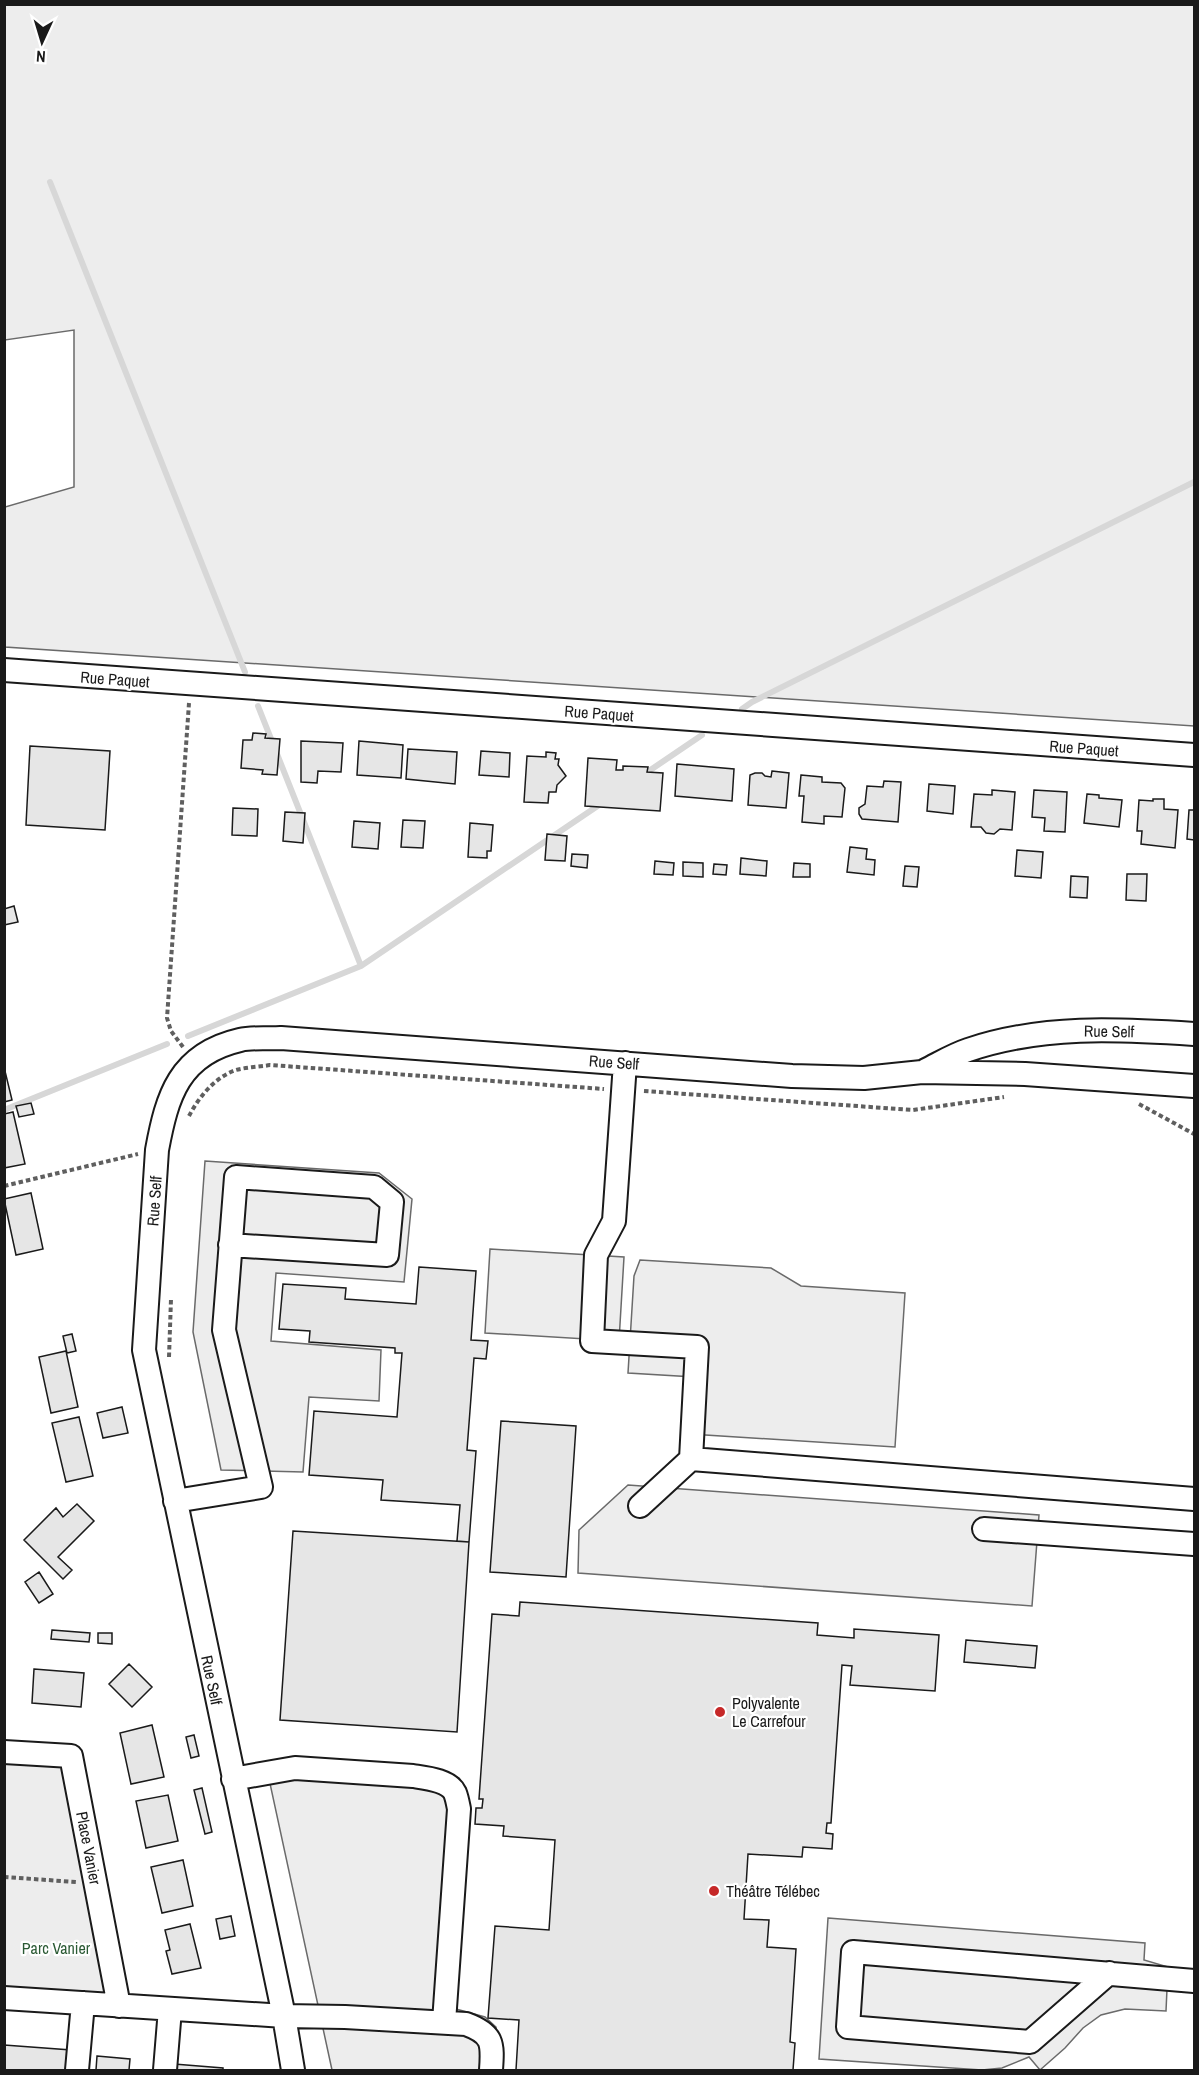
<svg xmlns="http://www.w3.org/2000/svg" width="1199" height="2075" font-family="'Archivo Narrow',sans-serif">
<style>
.built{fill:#ededed;stroke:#6a6a6a;stroke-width:1.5}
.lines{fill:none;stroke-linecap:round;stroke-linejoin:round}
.stream{stroke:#d7d7d7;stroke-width:6}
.building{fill:#e6e6e6;stroke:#1a1a1a;stroke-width:1.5}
.minor-casing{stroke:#1a1a1a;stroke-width:26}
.path{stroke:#5f5f5f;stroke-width:4;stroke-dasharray:4.5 3;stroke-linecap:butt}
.minor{stroke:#fff;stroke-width:22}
.poi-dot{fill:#c62828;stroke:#fff;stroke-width:2}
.labels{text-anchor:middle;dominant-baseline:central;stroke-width:4.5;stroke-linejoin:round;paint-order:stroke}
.street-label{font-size:16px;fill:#1a1a1a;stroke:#fff}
.poi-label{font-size:16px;fill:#1a1a1a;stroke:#fff;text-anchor:start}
.park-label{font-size:16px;fill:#2b5a34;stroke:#fff}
</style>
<rect width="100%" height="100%" fill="#fff"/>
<path class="built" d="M 4,5 L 1194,5 L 1194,726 L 5,647 L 5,507 L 74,487 L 74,330 L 5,340 Z
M 205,1161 L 379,1173 L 412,1199 L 404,1282 L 276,1273 L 271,1341 L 381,1350 L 379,1401 L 309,1397 L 303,1472 L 221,1470 L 193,1332 Z
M 490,1249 L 624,1257 L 619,1341 L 485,1333 Z
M 640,1260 L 771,1268 L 801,1286 L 905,1293 L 895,1447 L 690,1434 L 694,1377 L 628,1373 L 634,1276 Z
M 628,1485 L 1039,1515 L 1032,1606 L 578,1573 L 579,1530 Z
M 4,1752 L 71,1756 L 119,2006 L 5,1998 Z
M 266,1765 L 440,1771 L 459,1778 L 464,1787 L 456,2009 L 485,2017 L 496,2027 L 498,2044 L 496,2070 L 332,2070 Z
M 828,1918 L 1145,1943 L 1144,1960 L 1168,1967 L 1166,2011 L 1125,2009 L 1101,2015 L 1083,2028 L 1065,2048 L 1040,2070 L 1029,2057 L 1002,2068 L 982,2070 L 819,2059 Z"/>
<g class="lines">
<path class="stream" d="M 50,182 L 245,672
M 258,706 L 361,966
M 742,709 L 752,702 L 1194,482
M 643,775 L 702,735
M 188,1036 L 361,966 L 602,803
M 4,1110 L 167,1044"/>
</g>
<path class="building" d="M 253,733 L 266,734 L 265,738 L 280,739 L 277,775 L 262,774 L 263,770 L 241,768 L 243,740 L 252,740 Z
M 301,741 L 343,743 L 341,772 L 318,771 L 317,783 L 301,782 Z
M 359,741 L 403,745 L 401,778 L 357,775 Z
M 30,746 L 110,751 L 105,830 L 26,825 Z
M 408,749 L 457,752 L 455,784 L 406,779 Z
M 481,751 L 510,753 L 509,777 L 479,775 Z
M 546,752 L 556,753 L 555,759 L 559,759 L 558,765 L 566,776 L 557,785 L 556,792 L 549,792 L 548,803 L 524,802 L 527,756 L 546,757 Z
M 588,758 L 617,760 L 616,770 L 623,770 L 623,766 L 648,767 L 647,772 L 663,773 L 660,811 L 585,806 Z
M 677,764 L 734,769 L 732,801 L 675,796 Z
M 772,771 L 789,773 L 786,808 L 748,805 L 750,775 L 755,773 L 762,773 L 765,776 L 771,777 Z
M 801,775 L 822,777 L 822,782 L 841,783 L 845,788 L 842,817 L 824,816 L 824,824 L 802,822 L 804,796 L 799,796 Z
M 884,781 L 901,782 L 898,822 L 862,819 L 859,814 L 859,808 L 865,804 L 867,786 L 883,787 Z
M 929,784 L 955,786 L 953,814 L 927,811 Z
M 992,790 L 1015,792 L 1012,830 L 1000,829 L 994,834 L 986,833 L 981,827 L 971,827 L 974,794 L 992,795 Z
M 1034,790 L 1067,792 L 1065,832 L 1044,831 L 1045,818 L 1032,817 Z
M 1087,794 L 1099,795 L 1099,798 L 1122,800 L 1119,827 L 1084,823 Z
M 1153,799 L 1164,799 L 1164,809 L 1178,810 L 1175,848 L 1141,844 L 1142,831 L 1137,831 L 1139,800 L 1153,801 Z
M 233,808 L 258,809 L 257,836 L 232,835 Z
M 1189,810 L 1194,810 L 1194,840 L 1187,839 Z
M 285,812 L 305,813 L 303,843 L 283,841 Z
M 403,820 L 425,821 L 423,848 L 401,847 Z
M 354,821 L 380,823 L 378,849 L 352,847 Z
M 470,823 L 493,825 L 491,851 L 487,851 L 487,858 L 468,857 Z
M 547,834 L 567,836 L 565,861 L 545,860 Z
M 850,847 L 867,849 L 866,859 L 875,860 L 874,875 L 847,872 Z
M 1017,850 L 1043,852 L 1041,878 L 1015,876 Z
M 572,854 L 588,855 L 587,868 L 571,866 Z
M 741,858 L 767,861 L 766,876 L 740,874 Z
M 655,861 L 674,863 L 673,875 L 654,874 Z
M 683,862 L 703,863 L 703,877 L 683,876 Z
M 794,863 L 810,864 L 810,877 L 793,877 Z
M 714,864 L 727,865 L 726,875 L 713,874 Z
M 905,866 L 919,867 L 917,887 L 903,886 Z
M 1127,874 L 1147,874 L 1146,901 L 1126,900 Z
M 1071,876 L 1088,877 L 1087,898 L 1070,897 Z
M 14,906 L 18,922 L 4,925 L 4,909 Z
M 4,1067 L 12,1100 L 4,1102 Z
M 31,1103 L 34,1114 L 19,1117 L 16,1106 Z
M 13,1112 L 25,1164 L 4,1168 L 4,1114 Z
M 31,1193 L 43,1249 L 16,1255 L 4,1199 Z
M 419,1267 L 476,1271 L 471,1340 L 488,1341 L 486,1359 L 474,1358 L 467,1450 L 476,1451 L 469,1542 L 457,1541 L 460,1505 L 381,1500 L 383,1480 L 309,1475 L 314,1411 L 397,1417 L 402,1353 L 395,1353 L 395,1348 L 309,1342 L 310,1331 L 279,1329 L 283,1284 L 346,1288 L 345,1299 L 416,1304 Z
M 72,1334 L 76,1351 L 67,1353 L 63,1336 Z
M 66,1351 L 78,1407 L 51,1413 L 39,1357 Z
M 122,1407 L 128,1433 L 103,1438 L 97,1413 Z
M 79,1417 L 93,1476 L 66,1482 L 52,1423 Z
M 501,1421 L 576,1426 L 566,1577 L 490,1572 Z
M 77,1504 L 94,1521 L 58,1557 L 72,1570 L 63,1579 L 24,1540 L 56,1508 L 63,1517 Z
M 293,1531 L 469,1542 L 457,1732 L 280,1720 Z
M 39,1572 L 53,1594 L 39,1603 L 25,1582 Z
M 520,1602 L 818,1623 L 817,1635 L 854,1638 L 854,1629 L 939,1635 L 935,1691 L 850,1685 L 852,1666 L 842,1665 L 831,1823 L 827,1823 L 826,1833 L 833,1834 L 832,1849 L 803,1847 L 802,1857 L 748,1854 L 744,1919 L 769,1920 L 767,1947 L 796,1949 L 790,2042 L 795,2043 L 793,2070 L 516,2070 L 519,2020 L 488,2018 L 495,1926 L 549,1930 L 555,1840 L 503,1836 L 504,1826 L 475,1824 L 476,1808 L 482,1808 L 483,1799 L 479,1799 L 492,1614 L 519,1616 Z
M 52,1630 L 90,1633 L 89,1642 L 51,1639 Z
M 98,1633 L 112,1633 L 112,1644 L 98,1643 Z
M 966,1640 L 1037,1646 L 1035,1668 L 964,1662 Z
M 129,1664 L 152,1687 L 132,1707 L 109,1684 Z
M 34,1669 L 84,1673 L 81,1707 L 32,1703 Z
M 152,1725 L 164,1777 L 131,1784 L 120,1733 Z
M 194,1735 L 199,1756 L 191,1758 L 186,1737 Z
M 202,1788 L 212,1832 L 205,1834 L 194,1790 Z
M 168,1795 L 178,1841 L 146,1848 L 136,1801 Z
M 183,1860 L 193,1906 L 162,1913 L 151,1867 Z
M 231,1916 L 235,1936 L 220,1939 L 216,1919 Z
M 190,1924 L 201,1968 L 172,1974 L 166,1951 L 170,1950 L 165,1930 Z
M 4,2045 L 71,2050 L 70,2070 L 4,2070 Z
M 97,2056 L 130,2059 L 129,2070 L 96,2070 Z
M 174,2064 L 223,2068 L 223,2070 L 174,2070 Z"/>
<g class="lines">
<g class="minor-casing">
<path id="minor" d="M 4,670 L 1194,755
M 625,1063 L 614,1221 L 596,1255 L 592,1341 L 697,1347 L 691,1459
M 926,1070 C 940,1063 953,1055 968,1050 C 1042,1025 1117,1029 1194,1034
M 175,1501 L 261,1487 L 224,1330 L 236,1177 L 374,1187 L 392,1202 L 387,1255 L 230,1245
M 640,1506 L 691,1459 L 1194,1499
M 984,1529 L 1194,1544
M 4,1752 L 71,1756 L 119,2006
M 233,1779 L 295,1768 L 413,1776 C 426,1778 449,1780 455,1793 C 457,1798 458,1804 459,1809 L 444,2022
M 1109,1973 L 1030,2042 L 848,2027 L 853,1952 L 1194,1981
M 4,1998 L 284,2016 L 345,2017 L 466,2024 C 493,2034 493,2043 491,2070
M 77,2070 L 83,2003
M 165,2070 L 170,2009
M 293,2070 L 284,2016 L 144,1350 L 157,1150 C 167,1096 179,1054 240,1040 C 253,1037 268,1039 281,1038 L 792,1076 L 864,1078 L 922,1072 L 1025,1074 L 1194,1086"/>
</g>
<path class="path" d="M 183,1047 L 171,1031 L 167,1018 L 189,703
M 644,1091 L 913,1110 L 1004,1097
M 1139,1104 L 1194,1134
M 189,1116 C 199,1097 215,1077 236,1070 C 247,1067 259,1067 270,1065 L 604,1089
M 4,1186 L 138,1154
M 169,1357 L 171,1299
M 4,1877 L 76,1882"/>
<use href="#minor" class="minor"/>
</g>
<g class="poi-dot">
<circle cx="720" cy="1712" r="6"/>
<circle cx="714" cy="1891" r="6"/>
</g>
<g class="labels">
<g class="street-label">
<text transform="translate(115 679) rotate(4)">Rue Paquet</text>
<text transform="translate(599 713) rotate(4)">Rue Paquet</text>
<text transform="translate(1084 748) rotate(4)">Rue Paquet</text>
<text transform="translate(1109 1031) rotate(1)">Rue Self</text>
<text transform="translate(614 1062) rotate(4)">Rue Self</text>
<text transform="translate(154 1201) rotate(-86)">Rue Self</text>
<text transform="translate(212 1680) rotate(78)">Rue Self</text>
<text transform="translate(89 1848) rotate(79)">Place Vanier</text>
</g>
<g class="poi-label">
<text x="732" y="1703">Polyvalente<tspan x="732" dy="18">Le Carrefour</tspan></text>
<text x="726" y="1891">Théâtre Télébec</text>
</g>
<g class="park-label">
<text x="56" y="1948">Parc Vanier</text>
</g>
</g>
<rect width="1199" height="2075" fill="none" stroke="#1a1a1a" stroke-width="12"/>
<g transform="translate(42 42) rotate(184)" stroke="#ffffff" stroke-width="4.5" paint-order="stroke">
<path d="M0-4.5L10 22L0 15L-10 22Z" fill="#1a1a1a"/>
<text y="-9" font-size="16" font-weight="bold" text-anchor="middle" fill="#1a1a1a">N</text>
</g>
</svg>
